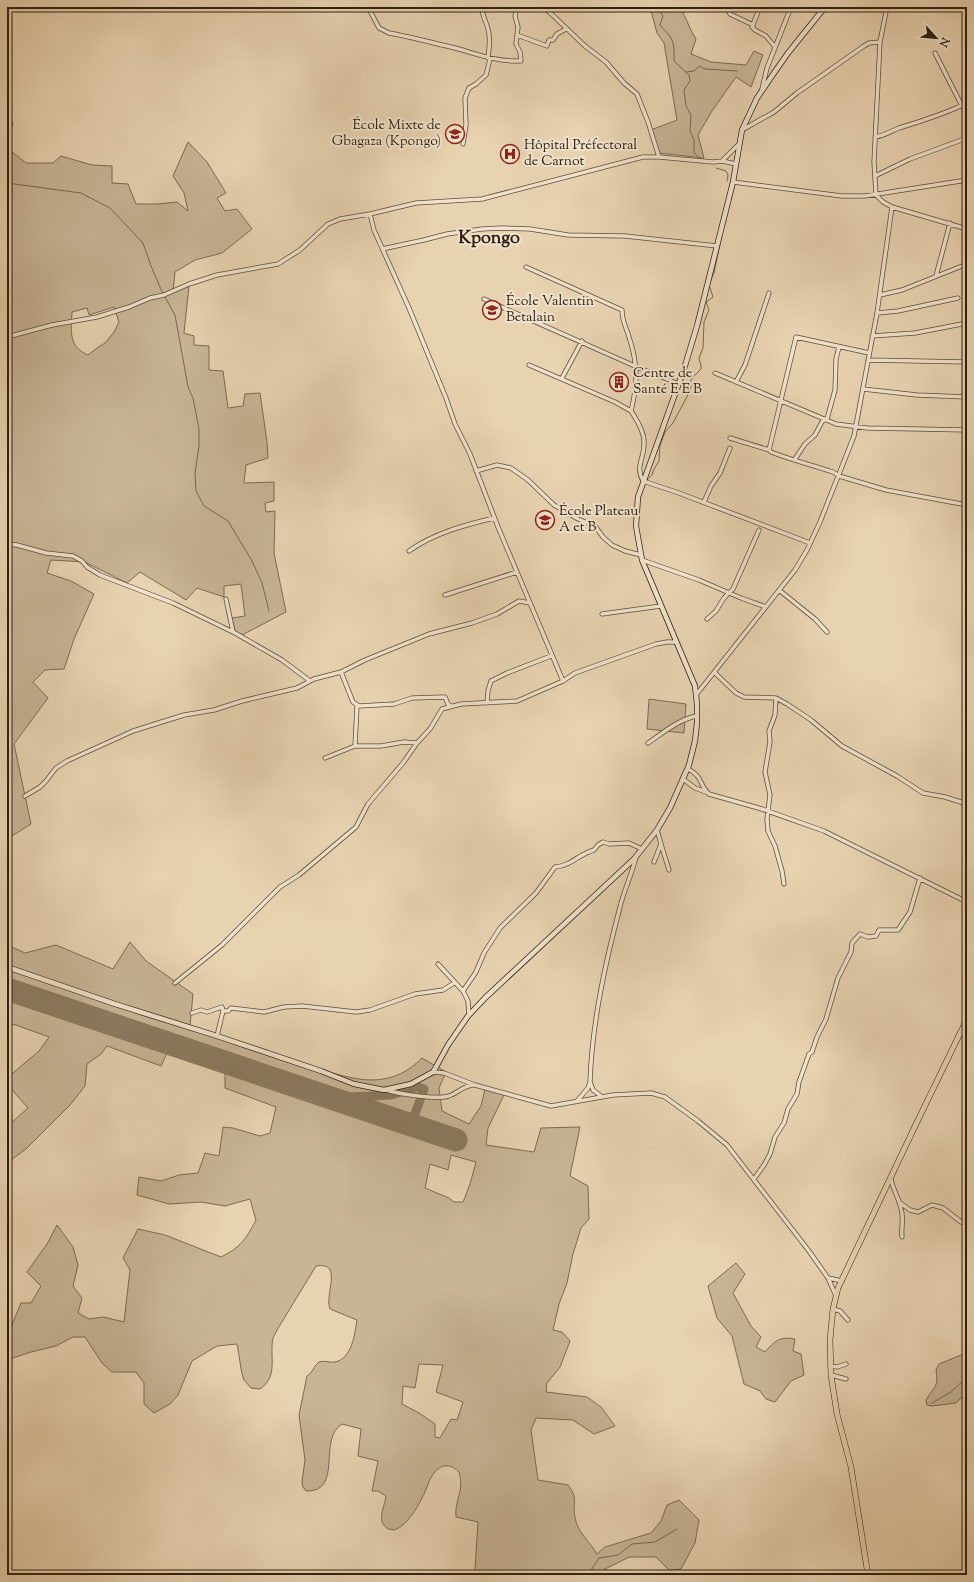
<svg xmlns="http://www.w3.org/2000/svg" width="974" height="1582" font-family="'Sorts Mill Goudy',serif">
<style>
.green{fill:#c8b596;stroke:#7b6a54;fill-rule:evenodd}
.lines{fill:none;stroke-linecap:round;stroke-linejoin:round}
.stream{stroke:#786751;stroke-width:1}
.taxiway{stroke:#8b7a61;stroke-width:9}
.runway{stroke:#8b7a61;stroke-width:23}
.street-casing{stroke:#5c4d39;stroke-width:5}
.secondary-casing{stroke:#2e2011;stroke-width:6}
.primary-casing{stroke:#2e2011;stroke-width:6}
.street{stroke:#f0e2cc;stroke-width:3.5}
.secondary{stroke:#f0e2cc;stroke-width:4.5}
.primary{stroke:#e8d3b1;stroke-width:5}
.labels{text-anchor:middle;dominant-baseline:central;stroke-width:4;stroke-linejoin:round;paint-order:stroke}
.poi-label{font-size:14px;fill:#2e2011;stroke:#f0e2cc;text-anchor:start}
.district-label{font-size:18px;font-weight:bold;fill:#2e2011;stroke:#f0e2cc}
</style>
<rect width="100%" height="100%" fill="#e8d3b1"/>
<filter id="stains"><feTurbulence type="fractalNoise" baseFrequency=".005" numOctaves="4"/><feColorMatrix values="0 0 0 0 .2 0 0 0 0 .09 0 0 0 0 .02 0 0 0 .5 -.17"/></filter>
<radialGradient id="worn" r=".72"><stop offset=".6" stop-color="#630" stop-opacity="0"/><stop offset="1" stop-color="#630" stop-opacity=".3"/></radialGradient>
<path class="green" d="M 650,7 L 686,7 L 683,13 C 688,22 690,30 696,39 L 691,54 L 711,62 L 746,65 L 754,51 L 763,55 L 751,87 L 736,77 L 712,111 L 698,135 L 704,158 L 658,153 L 651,130 L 677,120 L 664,43 L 657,33 Z
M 7,115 L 13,123 L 7,139 Z
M 188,142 L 207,162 L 226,193 L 217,198 L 225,211 L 237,209 L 252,229 L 222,253 L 195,260 L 175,272 L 173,292 L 189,286 L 184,333 L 194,336 L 194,345 L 209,346 L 209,370 L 223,371 L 228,408 L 243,406 L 245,394 L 260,393 L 267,442 L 268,458 L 246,465 L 244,483 L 274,482 L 274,501 L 265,503 L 266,512 L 275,511 L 274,553 L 286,612 L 242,635 L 235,631 L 232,618 L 245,616 L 241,584 L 224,586 L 224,597 L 197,588 L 186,600 L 140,572 L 127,583 L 85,562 L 51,560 L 47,573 L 71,581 L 94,594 L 74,639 L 64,669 L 45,670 L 33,682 L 48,698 L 14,744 L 31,824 L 7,839 L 7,148 L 26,163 L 53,163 L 61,156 L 92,165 L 112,166 L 112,183 L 128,184 L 136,204 L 157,204 L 177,202 L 188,211 L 184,193 L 173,176 ZM 114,307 L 119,322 L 114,332 L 105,343 L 97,348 L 88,355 C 68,347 71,330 72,312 L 87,308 L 89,315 Z
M 649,699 L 686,704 L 684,733 L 647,729 Z
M 130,942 L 146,961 L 193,994 L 190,1026 C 223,1037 257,1048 291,1060 C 314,1067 350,1081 374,1080 C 394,1079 408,1072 422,1058 L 446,1072 L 439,1088 L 442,1111 L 469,1124 L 481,1106 L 485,1089 L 504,1095 L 488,1128 L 486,1145 L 534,1152 L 541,1128 L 580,1127 L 570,1176 L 588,1186 L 589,1219 L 581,1228 L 573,1254 L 567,1283 L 559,1304 L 553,1330 L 562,1332 L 570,1341 L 560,1367 L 547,1383 L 546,1392 L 587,1397 L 601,1407 L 615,1426 L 594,1434 L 573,1420 L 536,1418 L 531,1430 L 538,1480 L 568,1485 C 579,1499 572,1503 575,1518 C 578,1533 590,1542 597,1554 L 605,1547 L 651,1533 L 661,1521 L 667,1505 L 679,1500 L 699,1520 L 695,1543 L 681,1569 L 669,1570 L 656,1557 L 629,1557 L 597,1573 L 596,1575 L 507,1575 L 500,1573 L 478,1575 L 476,1574 L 475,1569 L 478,1522 L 456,1517 C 454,1501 465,1490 459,1472 C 453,1466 445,1463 438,1469 C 430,1474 427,1490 422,1498 C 418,1507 401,1535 389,1529 C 375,1523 385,1506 386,1496 L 378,1491 L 372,1491 L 378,1461 L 358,1456 L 361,1429 L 342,1424 C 317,1439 344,1492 306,1491 L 303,1487 L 302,1482 L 305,1460 L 299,1415 L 307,1376 C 313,1373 314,1365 319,1362 C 324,1360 330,1363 335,1362 C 352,1359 355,1333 357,1320 L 330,1309 C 324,1295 344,1261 316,1266 L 277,1330 C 276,1332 274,1336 273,1338 C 269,1356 279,1376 260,1389 L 251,1388 C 249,1385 246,1383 244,1380 C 241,1374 239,1353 237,1344 L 217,1346 L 192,1361 L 178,1395 L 170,1404 L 154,1413 L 144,1404 L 144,1383 L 136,1372 L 112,1372 L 102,1363 L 85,1337 L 73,1337 L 56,1346 L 31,1352 L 7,1360 L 7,1326 L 11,1327 L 21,1303 L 31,1303 L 41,1286 L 27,1272 L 47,1244 L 57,1225 L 73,1247 L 78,1265 L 73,1286 L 82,1298 L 78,1313 L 89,1319 L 103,1317 L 124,1322 L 130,1270 L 123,1258 L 138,1229 L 165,1235 L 221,1257 C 241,1247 246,1239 256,1220 L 250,1199 L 225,1206 L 201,1202 L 169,1204 L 137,1195 L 139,1177 L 161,1181 L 179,1175 L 198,1173 L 205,1153 L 219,1156 L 223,1127 L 233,1128 L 260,1136 L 270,1133 L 276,1107 L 225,1088 L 225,1070 L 167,1053 L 161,1066 L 107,1046 L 101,1054 L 87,1064 L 85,1086 L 70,1105 L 27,1148 L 7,1163 L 7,1124 L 9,1125 L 28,1108 L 7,1084 L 7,1078 L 39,1051 L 49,1037 L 16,1025 L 7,1024 L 7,945 L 25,953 L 56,945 L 113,969 ZM 451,1155 L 476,1162 L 470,1184 L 463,1202 L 454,1202 L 449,1198 L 425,1188 L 430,1164 L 448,1170 ZM 419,1364 L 443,1365 L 436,1392 L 463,1402 L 457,1420 L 451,1419 L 440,1438 L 435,1437 L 435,1424 L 419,1413 L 402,1404 L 403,1386 L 415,1388 Z
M 736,1263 L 745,1274 L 733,1293 L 751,1326 L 761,1337 L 756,1347 L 765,1352 C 775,1341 779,1336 795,1339 L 793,1351 L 801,1354 L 804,1375 L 791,1381 L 775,1402 L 766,1399 L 760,1391 L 744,1384 L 732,1336 L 717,1318 L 708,1286 Z
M 961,1355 L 967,1355 L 967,1392 L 956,1403 L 932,1406 L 927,1405 L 926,1400 C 934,1386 939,1388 936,1370 L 939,1364 Z"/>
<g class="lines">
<path class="stream" d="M 657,7 L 663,16 L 660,25 C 663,29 666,31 669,35 C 675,43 674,51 674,61 L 689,75 L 690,81 L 684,90 L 686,106 L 691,115 L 690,131 L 694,140 L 694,153 L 701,159
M 686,72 L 694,71 L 699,66 L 705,69 L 737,71
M 716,168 L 726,171 L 728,175 L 727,181
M 7,183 L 81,193 L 110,208 L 143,243 L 151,266 L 163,294
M 710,282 L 714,273 L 721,239
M 165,297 L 175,315 L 188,387 L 193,398 L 199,429 L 199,446 L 195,473 L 196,491 L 204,506 L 228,521 L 252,561 L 262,583 L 269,611
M 646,481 L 652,475 L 654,469 L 659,461 L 660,446 L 665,432 L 673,423 L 690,391 L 691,386 L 690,383 L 692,378 L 701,369 L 701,366 L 699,358 L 703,348 L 704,322 L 709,310 L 706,302 L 713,297 L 709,285
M 932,1403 L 951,1392 L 967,1377
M 588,1575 L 599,1558 L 618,1555 L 632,1544 L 655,1542 L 677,1529"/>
<path class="taxiway" d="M 330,1098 L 391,1095 L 418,1087 L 424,1089 L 411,1125"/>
<path class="runway" d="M 7,989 L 456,1140"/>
<g class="street-casing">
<path id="street" d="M 368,7 L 379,28 L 389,33 C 411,37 433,43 455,48 C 477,54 497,62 521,61 L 520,52 L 516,44 L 518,27 L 515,16 L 517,7
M 482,7 C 482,16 486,21 488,29 C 491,39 489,48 488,58
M 544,7 L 585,46 L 606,62 L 624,83 L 637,94 L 648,122 L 659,157
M 726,7 L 730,14 L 753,25
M 760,7 L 752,27 L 755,30 L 766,36 L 775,47
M 887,7 L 880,42 L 874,162 L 876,195 L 883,202 L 892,207 L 967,229
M 517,35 L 547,46 L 549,40 L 553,40 L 557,34 L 566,29
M 935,53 L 962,106
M 762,89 L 767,68 L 791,7
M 742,130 L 774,112 L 797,93 L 864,46 L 869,43 L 880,42
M 875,137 C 884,136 891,131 899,128 C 922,121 945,114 967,103
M 463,144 L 466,125 L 465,98 L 469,88 L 476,84 L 486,75 L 490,59
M 722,161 L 738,145
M 875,176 L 910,159 L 967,138
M 733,182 L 842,196 L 865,196 L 967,180
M 370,214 L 374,230 L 409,308 L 446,398 L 455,424 L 470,454 L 498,527 L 563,681
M 382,249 L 424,240 L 447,234 L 482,229 L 502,228 L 530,229 L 568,235 L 625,236 L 717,246
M 526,267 L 622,310 C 622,322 626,326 629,337 C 638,364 638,383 631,411 C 637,420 645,433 644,444 C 644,459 635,466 643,481 L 679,493 L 810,543
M 936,276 L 950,223
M 880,295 L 902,290 L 967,264
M 484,299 L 637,367 L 679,384
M 877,313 L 898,311 L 958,298
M 872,336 L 915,333 L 967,323
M 7,337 L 52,325 L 97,317 L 129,307 L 150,298 L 164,295 L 189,284 L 217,275 L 278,264 L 300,250 L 328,224 L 340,219 L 370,214 L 416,203 L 482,199 L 643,157 L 659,157 L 713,162 L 722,161 L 736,164
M 869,353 L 796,337 L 769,450 L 771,452 C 791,460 812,465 833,472 L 839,476 L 886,490 L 967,505
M 868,360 L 967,362
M 529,365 L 615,402 L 631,411
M 715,373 L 836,424 L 867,428 L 967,430
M 562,378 L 582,341
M 736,382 L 745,365 L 769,293
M 863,389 L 917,395 L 967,397
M 730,438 L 769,450
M 795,459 L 805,444 L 815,435 L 823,420 L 827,419 L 835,390 L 836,359 L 839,347
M 476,471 L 497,465 L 511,468 L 528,480 L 554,505 L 578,519 L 595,526 L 603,537 L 612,545 L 625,551 L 641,555
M 704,502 L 711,486 L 720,473 L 730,448
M 7,544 L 17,545 L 46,553 L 73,556 L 82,561 L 87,567 L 100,575 L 173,603 L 235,633 L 282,660 L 310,681
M 409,551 C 434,533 465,525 494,518
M 642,560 L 699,580 L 741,598 L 766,607
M 779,590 L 815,619 L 827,632
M 445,595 L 517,572
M 226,599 L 233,632
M 602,614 L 661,606
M 707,619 L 716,611 L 724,598 L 733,589 L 759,530
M 341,672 L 353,702 L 359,706 L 394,704 L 412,698 L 445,697 L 448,704 L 451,706
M 715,673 L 736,693 L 744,697 L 776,698 L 787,704 L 811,720 L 842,746 L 897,776 L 923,793 L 945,797 L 967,804
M 696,695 L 795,570 L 807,550 L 820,522 L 854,436 L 877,313 L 892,207
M 776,698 L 775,715 L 769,731 L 770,742 L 765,772 L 770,795 L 767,819 L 768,831 L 775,846 L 782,871 L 784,884
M 487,703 L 488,691 L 491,681 L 507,673 L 551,656
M 648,743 C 663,733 679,719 697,716
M 355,746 L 357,706
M 325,758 L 355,746 L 381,746 L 404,742 L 417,743
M 688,769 C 703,776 700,787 709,794 L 762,809 L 824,831 L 967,902
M 683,779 L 695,788 L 706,792
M 25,796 L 40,787 L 46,781 L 56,768 L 67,761 L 133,731 L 184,715 L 214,710 L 242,701 L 297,688 L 314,679 L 341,672 L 365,660 L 429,634 L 472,623 L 497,614 L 519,601 L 530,603
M 657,830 L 661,844
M 654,862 L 661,844 L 669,870
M 438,964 L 463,991 L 468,1001 L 469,1015
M 175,983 L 222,945 L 280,887 L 299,875 L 356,827 L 368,804 L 403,763 L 417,743 L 430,729 L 442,709 L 461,704 L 517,701 L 563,681 L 575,673 L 656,644 L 667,642 L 676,642
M 463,991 L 476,972 L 484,953 L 500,928 L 536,893 L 555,867 C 571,866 579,854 594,850 L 598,845 L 603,842 L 609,844 L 629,843 L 642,849
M 192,1013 L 201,1010 L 207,1012 L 222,1007 L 223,1011 L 228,1011 L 231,1008 L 264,1012 L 284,1007 L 302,1006 L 356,1012 L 370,1010 L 415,994 L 443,990 L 454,983
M 217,1036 L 223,1011
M 433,1072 L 444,1073 L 475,1085 L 551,1106 L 613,1095 L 651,1093 L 665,1097 L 698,1121 L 727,1145 L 809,1251 L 828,1278 L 836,1296
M 386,1090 C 400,1094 436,1100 449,1096 C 458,1093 464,1085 474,1085
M 601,1096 L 593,1090 L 590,1082 C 592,1023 605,964 620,907 C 624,890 632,874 636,857
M 577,1101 L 588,1088 L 590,1082
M 754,1179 L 764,1165 L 770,1154 L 775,1137 L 784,1123 L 788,1109 L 797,1094 L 799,1082 L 809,1054 L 812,1052 L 817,1037 L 826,1019 L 838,978 L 851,952 L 852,943 L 860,934 L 868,937 L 876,936 L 879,930 L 898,930 L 910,912 L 920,878
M 891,1179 C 893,1190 899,1198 901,1209 C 904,1217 901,1228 902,1237
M 899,1202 L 910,1210 L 918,1212 L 932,1205 L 943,1208 L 961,1222 L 967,1223
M 828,1278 L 842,1281
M 833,1309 L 840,1311 L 848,1320
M 830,1366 L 837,1367 L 846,1364
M 831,1375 L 846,1379"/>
</g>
<g class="secondary-casing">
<path id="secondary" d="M 7,967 L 115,1004 L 217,1036 L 321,1071 L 354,1084 L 384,1090 L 411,1084 L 433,1072 L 436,1067 L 448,1045 L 468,1016 L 485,998 L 634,859 L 657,830 L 670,808 L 689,765 L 695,741 L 697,723 L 697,704 L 695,686 L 642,560 L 636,526 L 638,497 L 684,369 L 697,326 L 733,182 L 742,130 L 757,98 L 774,73 L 788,53 L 825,7"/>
</g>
<g class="primary-casing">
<path id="primary" d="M 868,1575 L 851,1467 L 837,1414 L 831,1375 L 830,1340 L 833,1309 L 838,1288 L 918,1120 L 967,1019"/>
</g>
<use href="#street" class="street"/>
<use href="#secondary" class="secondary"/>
<use href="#primary" class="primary"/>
</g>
<defs>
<g id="school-ring" transform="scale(1)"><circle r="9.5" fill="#f0e2cc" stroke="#8f2418" stroke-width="1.5"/><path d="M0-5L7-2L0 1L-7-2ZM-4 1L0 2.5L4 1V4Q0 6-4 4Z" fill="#8f2418"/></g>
<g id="hospital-ring" transform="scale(1)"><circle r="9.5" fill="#f0e2cc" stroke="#8f2418" stroke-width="1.5"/><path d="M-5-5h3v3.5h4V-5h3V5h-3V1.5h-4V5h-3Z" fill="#8f2418"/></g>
<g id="building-ring" transform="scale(1)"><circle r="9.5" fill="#f0e2cc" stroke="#8f2418" stroke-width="1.5"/><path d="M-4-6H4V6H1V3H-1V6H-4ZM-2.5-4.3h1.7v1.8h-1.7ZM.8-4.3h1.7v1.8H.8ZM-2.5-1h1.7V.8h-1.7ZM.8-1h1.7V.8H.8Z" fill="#8f2418"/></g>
</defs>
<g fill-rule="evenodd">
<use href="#school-ring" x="455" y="134"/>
<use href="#hospital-ring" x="510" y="154"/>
<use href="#school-ring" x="492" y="310"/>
<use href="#building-ring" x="619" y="382"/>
<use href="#school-ring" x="545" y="520"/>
</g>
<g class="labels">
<g class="poi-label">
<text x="441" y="126" text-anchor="end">École Mixte de<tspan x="441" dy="16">Gbagaza (Kpongo)</tspan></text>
<text x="524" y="146">Hôpital Préfectoral<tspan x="524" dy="16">de Carnot</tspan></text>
<text x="506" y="302">École Valentin<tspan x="506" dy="16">Betalain</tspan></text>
<text x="633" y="374">Centre de<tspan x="633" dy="16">Santé E E B</tspan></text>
<text x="559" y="512">École Plateau<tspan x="559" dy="16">A et B</tspan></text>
</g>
<g class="district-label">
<text x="489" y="239">Kpongo</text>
</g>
</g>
<rect width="974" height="1582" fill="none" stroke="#e8d3b1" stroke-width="24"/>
<rect x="8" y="8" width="958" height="1566" fill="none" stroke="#2e2011" stroke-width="2"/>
<rect x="12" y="12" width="950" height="1558" fill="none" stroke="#2e2011"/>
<g transform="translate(936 38) rotate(117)" stroke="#f0e2cc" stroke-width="3" paint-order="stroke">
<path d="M0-3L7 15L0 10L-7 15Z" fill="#2e2011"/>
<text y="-6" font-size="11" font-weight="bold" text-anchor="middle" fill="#2e2011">N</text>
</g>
<rect width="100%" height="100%" filter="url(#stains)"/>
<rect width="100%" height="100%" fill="url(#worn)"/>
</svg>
